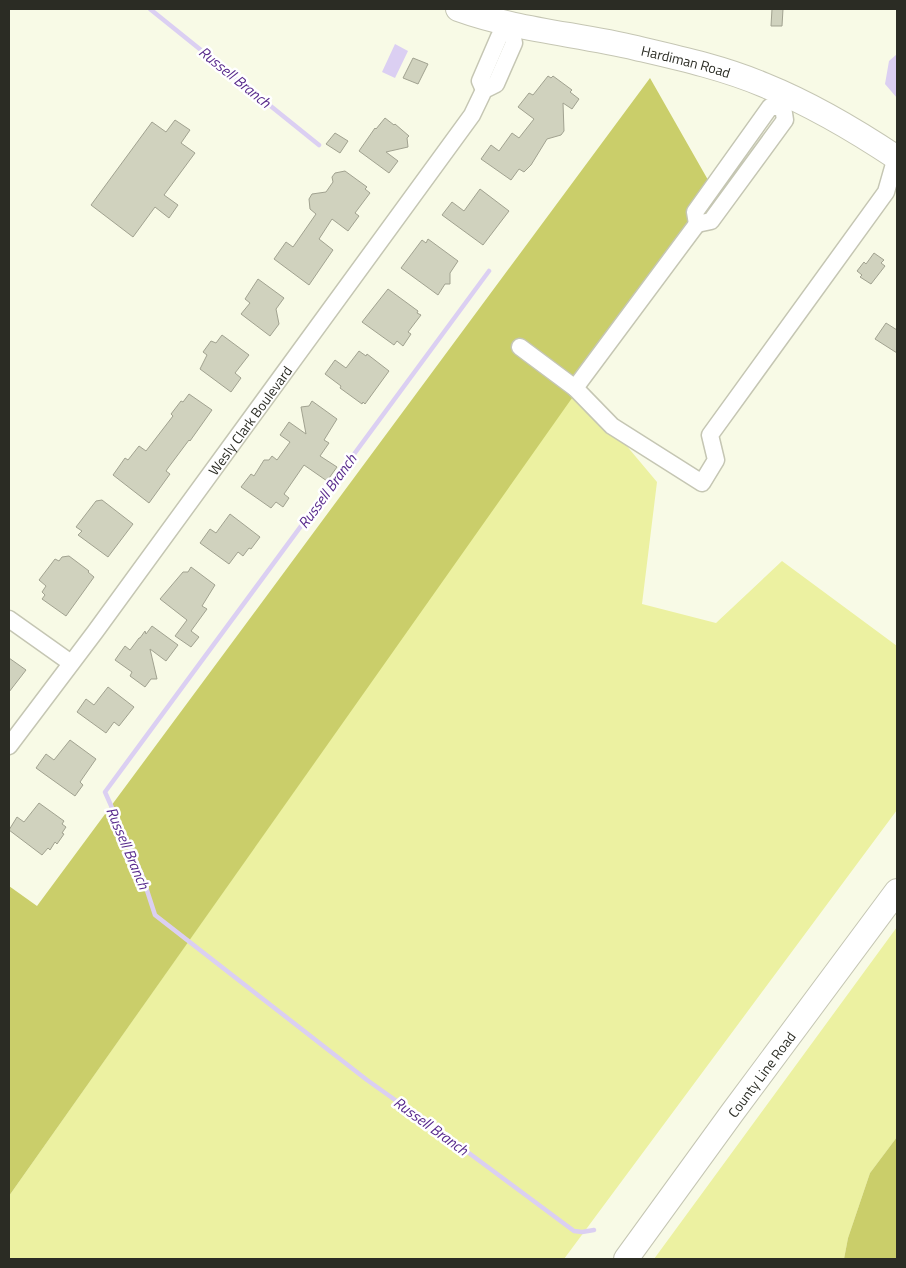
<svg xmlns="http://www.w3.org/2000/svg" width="906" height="1268" font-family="'Titillium Web',sans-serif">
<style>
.green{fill:#ecf1a1}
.forest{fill:#cace6a}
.water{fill:#dbcff2}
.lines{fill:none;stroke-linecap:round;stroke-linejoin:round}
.stream{stroke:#dbcff2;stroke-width:4.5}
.building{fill:#d0d2be;stroke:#a1a290}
.street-casing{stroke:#c5c6b3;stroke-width:19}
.secondary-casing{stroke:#c5c6b3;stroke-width:26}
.street{stroke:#fff;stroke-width:16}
.secondary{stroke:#fff;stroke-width:24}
.labels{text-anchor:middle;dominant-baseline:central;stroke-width:5;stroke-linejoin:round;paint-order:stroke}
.street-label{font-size:14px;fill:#2b2c24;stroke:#fff}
.water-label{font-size:15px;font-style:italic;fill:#582a8c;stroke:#fff}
</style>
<rect width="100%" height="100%" fill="#f8fae6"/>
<path class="green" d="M 578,388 L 657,482 L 642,604 L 716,623 L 782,561 L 897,646 L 897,810 L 564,1259 L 9,1259 L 9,1196 Z
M 897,927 L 897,1137 L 870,1173 L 848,1238 L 844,1259 L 654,1259 Z"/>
<path class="forest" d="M 650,78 L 716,194 L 9,1196 L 9,886 L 37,906 Z
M 897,1137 L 897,1259 L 844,1259 L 848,1238 L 870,1173 Z"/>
<path class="water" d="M 395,44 L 408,51 L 395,78 L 382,72 Z
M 897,54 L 897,98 L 885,84 L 889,61 Z"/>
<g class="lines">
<path class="stream" d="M 150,9 L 319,145
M 489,271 L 105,792 L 142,875 L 155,915 L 367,1080 L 450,1139 L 574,1231 L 582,1232 L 594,1230"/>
</g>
<path class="building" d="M 772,9 L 783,9 L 782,26 L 771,26 Z
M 413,58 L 428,64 L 418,84 L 403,78 Z
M 548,76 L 551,78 L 553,76 L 572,90 L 570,92 L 579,99 L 572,109 L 563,103 L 564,131 L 561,135 L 547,139 L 531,165 L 524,172 L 519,169 L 511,180 L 481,159 L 491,145 L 499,151 L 512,133 L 519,138 L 534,119 L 518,107 L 529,93 L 533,95 Z
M 385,118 L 394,125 L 395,124 L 409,136 L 407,138 L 408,147 L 386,152 L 398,161 L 389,173 L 359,151 L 375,128 L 376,129 Z
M 175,120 L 190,130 L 181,143 L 195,153 L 164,195 L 178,205 L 169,218 L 155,207 L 133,237 L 91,205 L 152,122 L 166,132 Z
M 335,133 L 348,141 L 340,153 L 326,144 Z
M 345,171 L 367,187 L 365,189 L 370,193 L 355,213 L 359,216 L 348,231 L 332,219 L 319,239 L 333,250 L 309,285 L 274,259 L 286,242 L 293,247 L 316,214 L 310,209 L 309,199 L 312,194 L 326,192 L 333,182 L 332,177 L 335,173 Z
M 480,189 L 509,211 L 483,245 L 442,215 L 452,202 L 464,211 Z
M 428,239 L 458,261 L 450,273 L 450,284 L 445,284 L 438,295 L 401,268 L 422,240 L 426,243 Z
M 874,253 L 884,260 L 881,263 L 885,266 L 871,284 L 860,277 L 862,275 L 857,271 L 864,262 L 866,264 Z
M 258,279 L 284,298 L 276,309 L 279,324 L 270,336 L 241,314 L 250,303 L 245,299 Z
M 388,289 L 418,311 L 417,313 L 421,315 L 408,332 L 411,334 L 403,346 L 397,341 L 394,345 L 362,322 Z
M 886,323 L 897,330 L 897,353 L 875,339 Z
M 222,335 L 249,355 L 235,373 L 241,378 L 231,392 L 200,369 L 207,355 L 203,352 L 211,341 L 216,343 Z
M 359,351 L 366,356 L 367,354 L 389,371 L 365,404 L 363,402 L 362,404 L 340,388 L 341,386 L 325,374 L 335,360 L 346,368 Z
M 189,394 L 212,410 L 190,441 L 189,440 L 168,468 L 166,471 L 170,474 L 149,503 L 113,475 L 125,458 L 128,460 L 139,446 L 146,451 L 173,416 L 171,414 L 181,401 L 183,402 Z
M 312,401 L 337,419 L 324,440 L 329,443 L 320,456 L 337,467 L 327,481 L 304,465 L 284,494 L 289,498 L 283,507 L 276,502 L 271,508 L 241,487 L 251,474 L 254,476 L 264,460 L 269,460 L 272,456 L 277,460 L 290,442 L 280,435 L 289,422 L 306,434 L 301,407 L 309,406 Z
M 102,500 L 133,524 L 108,557 L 78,535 L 82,531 L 76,527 L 96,501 Z
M 230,514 L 260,537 L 251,549 L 249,548 L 243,556 L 238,552 L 229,564 L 200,543 L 210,529 L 216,533 Z
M 69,556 L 89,571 L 88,572 L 94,577 L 66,616 L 42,599 L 45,595 L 42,592 L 46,586 L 39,580 L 55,559 L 59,561 L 62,557 Z
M 191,567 L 215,585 L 202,606 L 207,609 L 191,631 L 199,637 L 191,647 L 175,636 L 187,620 L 160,599 L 183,572 L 188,572 Z
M 152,626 L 178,645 L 166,661 L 150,649 L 157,679 L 151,679 L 145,687 L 130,676 L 132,672 L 115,660 L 125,646 L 130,650 L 139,638 L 140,638 L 145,631 L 146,634 Z
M 9,658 L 26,670 L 9,692 Z
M 108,687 L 134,707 L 119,726 L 114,722 L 106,733 L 77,712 L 86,699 L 94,705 Z
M 70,740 L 96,759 L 80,782 L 83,785 L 75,796 L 36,768 L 46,754 L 54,760 Z
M 39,803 L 64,821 L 62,824 L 66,827 L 62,833 L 64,834 L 57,844 L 55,842 L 50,850 L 48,848 L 42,855 L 9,830 L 17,817 L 24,822 Z"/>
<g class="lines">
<g class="street-casing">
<g id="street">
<path d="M 484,90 L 480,81 L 499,37 L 510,25"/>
<path d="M 783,107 L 770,107 L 695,212 L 697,224 L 711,221 L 785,120 L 783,107 L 790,97"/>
<path d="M 520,347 L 575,388 L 697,224"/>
<path d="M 575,388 L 612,426 L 702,483 L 716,460 L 710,435 L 886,192 L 896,157"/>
<path d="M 9,619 L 71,663"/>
<path id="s1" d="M 9,746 L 95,632 L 472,115 L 484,90 L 496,84 L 514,43 L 510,25"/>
</g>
</g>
<g class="secondary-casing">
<g id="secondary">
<path id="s2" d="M 458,9 C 516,30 577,34 636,48 C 679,58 724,68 764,85 C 811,104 855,130 897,158"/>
<path id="s3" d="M 626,1259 L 732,1113 L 897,891"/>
</g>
</g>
<use href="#street" class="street"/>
<use href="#secondary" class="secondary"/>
</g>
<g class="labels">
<g class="street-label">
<text stroke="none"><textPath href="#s2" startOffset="234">Hardiman Road</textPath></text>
<text stroke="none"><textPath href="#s1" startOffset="405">Wesly Clark Boulevard</textPath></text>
<text stroke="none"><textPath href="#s3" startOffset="229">County Line Road</textPath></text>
</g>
<g class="water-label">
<text transform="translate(235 77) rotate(39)">Russell Branch</text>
<text transform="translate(327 491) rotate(-54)">Russell Branch</text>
<text transform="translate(128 848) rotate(67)">Russell Branch</text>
<text transform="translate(431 1126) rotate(36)">Russell Branch</text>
</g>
</g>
<rect width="906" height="1268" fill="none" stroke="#2b2c24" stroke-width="20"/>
</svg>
